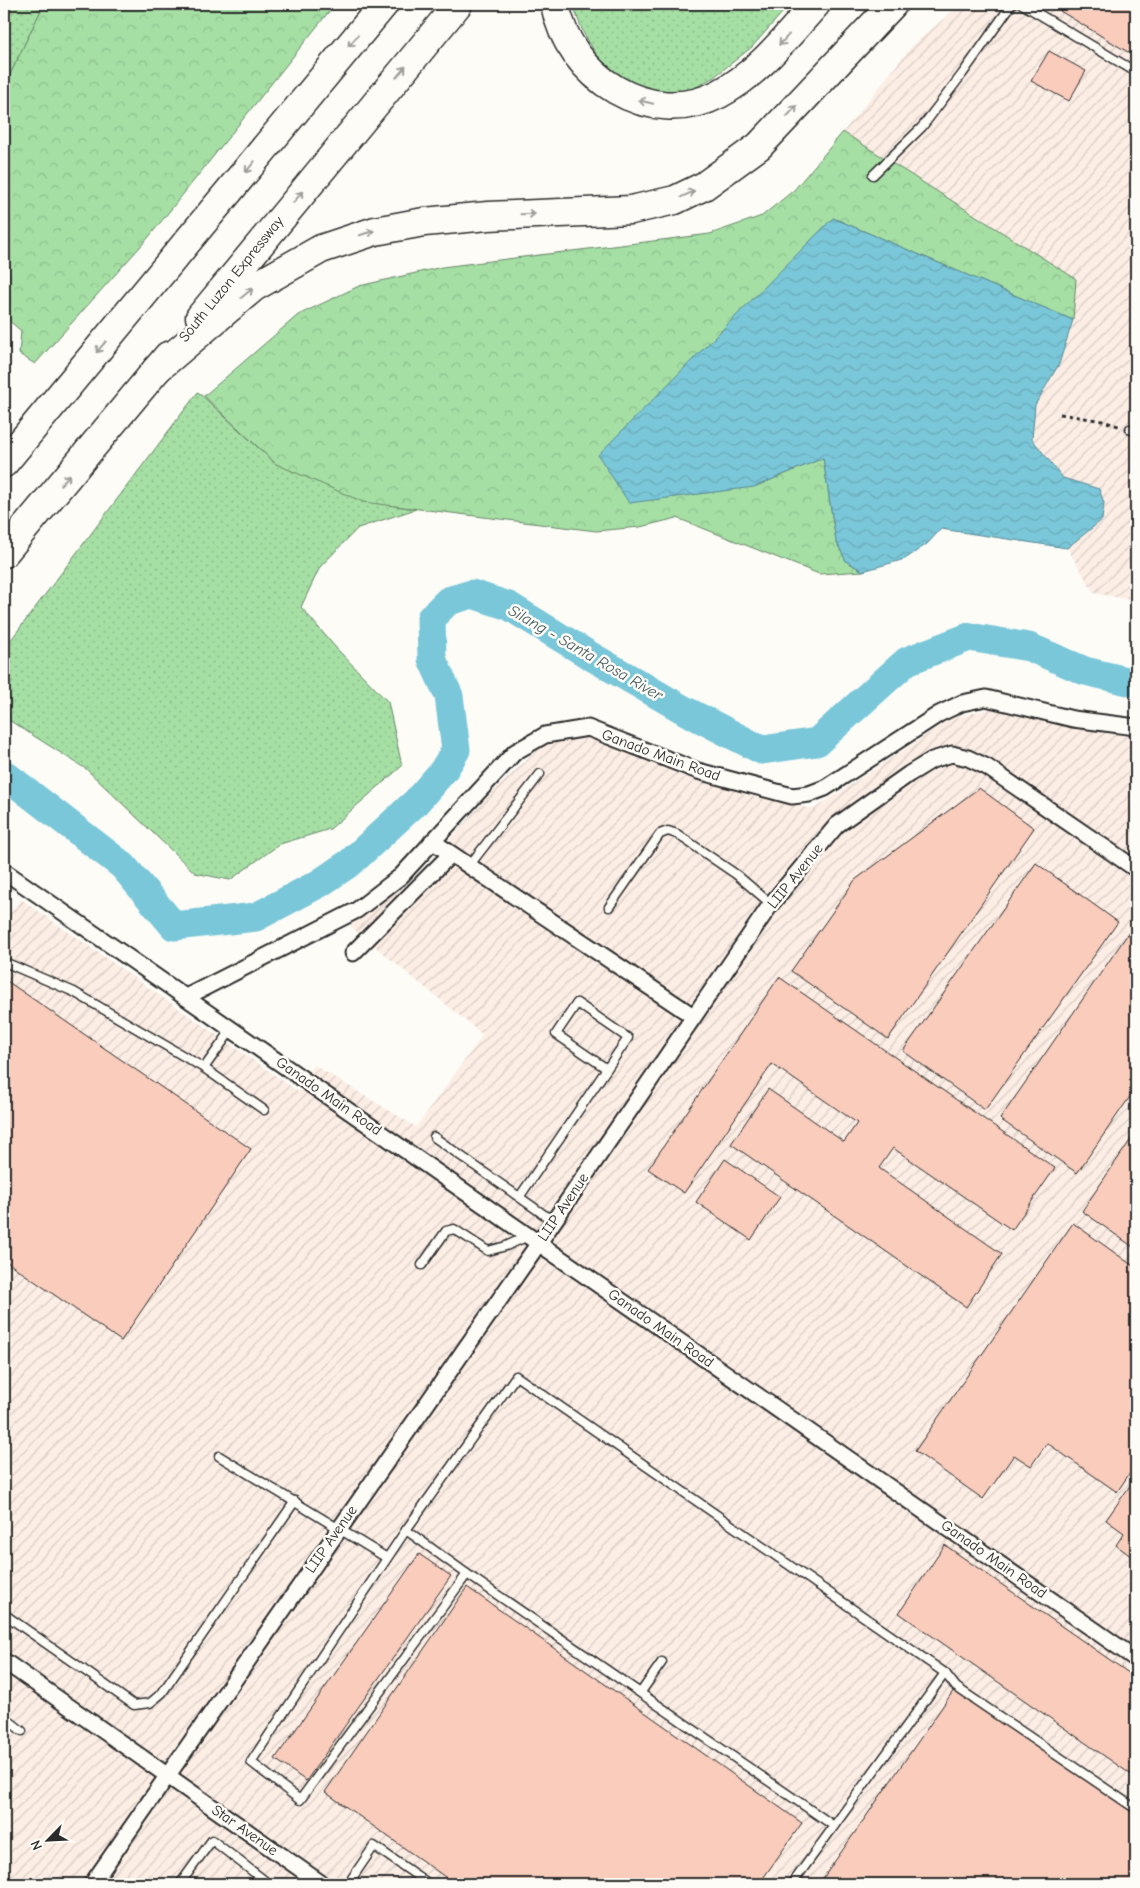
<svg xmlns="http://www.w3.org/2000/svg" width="1140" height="1888" viewBox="0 0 1140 1888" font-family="'Comic Neue',sans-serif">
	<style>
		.industrial { fill: url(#industrial-furrows) }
		.grass { fill: url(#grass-dots); stroke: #688568 }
		.forest { fill: url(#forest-crowns); stroke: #688568 }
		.water { fill: url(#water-waves); stroke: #5a8993 }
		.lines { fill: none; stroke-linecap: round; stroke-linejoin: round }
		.river { stroke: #7ac7d9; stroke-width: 29 }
		.building { fill: #f9ccbc; stroke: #2b2b2b }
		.lane-casing { stroke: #2b2b2b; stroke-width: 11 }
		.street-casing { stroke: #2b2b2b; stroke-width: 19 }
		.highway-casing { stroke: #2b2b2b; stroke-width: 31 }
		.path { stroke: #2b2b2b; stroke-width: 3; stroke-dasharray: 4 4; stroke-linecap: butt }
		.lane { stroke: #fdfcf7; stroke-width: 8 }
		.street { stroke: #fdfcf7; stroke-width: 15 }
		.highway { stroke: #fdfcf7; stroke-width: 28 }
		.oneway { stroke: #9e9e9b }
		.labels { text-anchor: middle; stroke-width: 5; stroke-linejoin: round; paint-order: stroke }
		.street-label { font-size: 15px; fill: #2b2b2b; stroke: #fdfcf7 }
		.water-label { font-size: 16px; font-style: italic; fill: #435a5f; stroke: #fdfcf7 }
	</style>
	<defs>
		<pattern id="industrial-furrows" width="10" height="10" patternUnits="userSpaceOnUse" patternTransform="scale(1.25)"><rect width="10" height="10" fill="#fceee5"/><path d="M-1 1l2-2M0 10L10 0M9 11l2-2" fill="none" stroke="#d8ccc5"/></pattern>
		<pattern id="grass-dots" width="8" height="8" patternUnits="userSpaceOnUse" patternTransform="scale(1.25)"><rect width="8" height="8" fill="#a5dfa4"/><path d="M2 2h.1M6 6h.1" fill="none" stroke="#8ec08d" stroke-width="1.8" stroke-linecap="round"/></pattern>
		<pattern id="forest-crowns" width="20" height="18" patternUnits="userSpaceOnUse" patternTransform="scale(1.25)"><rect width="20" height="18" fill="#a5dfa4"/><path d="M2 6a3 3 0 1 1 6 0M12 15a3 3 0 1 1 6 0" fill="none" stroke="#8ec08d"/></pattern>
		<pattern id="water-waves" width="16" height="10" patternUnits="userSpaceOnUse" patternTransform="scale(1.25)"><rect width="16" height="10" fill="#7ac7d9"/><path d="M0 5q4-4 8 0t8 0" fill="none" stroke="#6aabba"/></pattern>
	</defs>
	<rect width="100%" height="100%" fill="#fdfcf7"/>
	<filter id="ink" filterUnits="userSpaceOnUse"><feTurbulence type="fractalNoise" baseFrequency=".02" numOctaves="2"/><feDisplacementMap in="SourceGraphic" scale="10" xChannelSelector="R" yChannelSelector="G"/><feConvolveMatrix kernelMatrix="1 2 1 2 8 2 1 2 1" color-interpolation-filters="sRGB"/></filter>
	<g filter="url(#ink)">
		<!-- industrial -->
		<g class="industrial">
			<polygon points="961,4 1136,4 1136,601 1094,593 1067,548 941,529 927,544 905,559 863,571 819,574 677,518 640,527 596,531 565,464 843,132 912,46"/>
			<polygon points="1001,706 1057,723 1136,731 1136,1884 4,1884 4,921 21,899 299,1092 314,1065 416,1127 483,1035 350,926 418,876 490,794 545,743 575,737 594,738 748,795 814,809 952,718"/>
		</g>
		<!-- grass -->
		<g class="grass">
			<polygon points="4,4 44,4 4,87"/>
			<polygon points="575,4 790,4 752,47 714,77 686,93 657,95 612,76 596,54 584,34 574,9"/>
			<polygon points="198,392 276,464 395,506 416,509 358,528 320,567 301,607 336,648 388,702 402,766 330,829 280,844 230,880 195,873 86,769 4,717 4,649"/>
		</g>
		<!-- forest -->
		<g class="forest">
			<polygon points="44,4 335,4 148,238 35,364 19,354 21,331 4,316 4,87"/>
			<polygon points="843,132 1076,279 1073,320 833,218 754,487 823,458 836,541 846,561 863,571 819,574 677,518 640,527 596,531 363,502 276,464 204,396 298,315 359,286 442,267 710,234 762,216 794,190"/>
		</g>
		<!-- water -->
		<polygon class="water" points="833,218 1073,320 1059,364 1035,405 1032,439 1063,478 1099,489 1104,503 1102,520 1067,548 941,529 927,544 905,559 863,571 846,561 836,541 823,458 754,487 629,503 598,455"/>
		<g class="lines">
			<!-- river -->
			<polyline class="river" points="4,774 123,866 174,926 256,917 320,883 351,862 416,802 443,771 456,750 449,696 432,659 431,618 448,601 472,594 509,606 589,655 684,710 762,750 817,742 907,661 969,637 1029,647 1085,671 1136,683"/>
		</g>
		<!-- building -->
		<g class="building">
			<polygon points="1065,4 1136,4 1136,57 1060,11"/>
			<polygon points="1049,51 1086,71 1069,101 1031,81"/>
			<polygon points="979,788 1034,828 888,1039 791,971 855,880"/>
			<polygon points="1036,863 1118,922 985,1110 903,1051"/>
			<polygon points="1136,922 1136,1088 1077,1173 1000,1119"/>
			<polygon points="779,977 1055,1168 1012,1230 893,1148 879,1168 1002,1254 966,1307 731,1144 768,1089 844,1142 857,1123 772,1064 684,1193 648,1169"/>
			<polygon points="4,979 251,1149 121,1341 4,1260"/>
			<polygon points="1136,1132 1136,1249 1082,1211"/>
			<polygon points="725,1159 780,1197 751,1240 696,1202"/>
			<polygon points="1073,1223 1136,1268 1136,1464 1117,1492 1047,1443 1031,1466 1014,1455 983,1499 915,1451"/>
			<polygon points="1136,1477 1136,1560 1116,1545 1124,1533 1106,1520"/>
			<polygon points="945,1545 1136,1678 1136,1778 899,1613"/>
			<polygon points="419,1554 451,1576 306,1781 275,1759"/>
			<polygon points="467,1587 802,1823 759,1884 455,1884 325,1792"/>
			<polygon points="956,1687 1136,1814 1136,1884 819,1884"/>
		</g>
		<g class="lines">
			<defs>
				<g id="lane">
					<polyline points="1022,4 1136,72"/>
					<polyline points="873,175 922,127 963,73 1012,4"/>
					<polyline points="1130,429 1136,432"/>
					<polyline points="469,866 540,774"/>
					<polyline points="609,907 660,834 668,831 677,834 737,875 771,904"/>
					<polyline points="9,964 74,992 204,1068 232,1029"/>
					<polyline points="204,1068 264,1110"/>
					<polyline points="434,1137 553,1221"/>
					<polyline points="520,1196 628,1038 577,1003 556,1034 607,1069"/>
					<polyline points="422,1265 446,1231 454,1229 488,1251 506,1246 528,1236"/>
					<polyline points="219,1456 387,1558"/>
					<polyline points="406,1530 251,1762 300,1800 467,1574"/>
					<polyline points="4,1614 134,1705 150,1703 162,1693 295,1501"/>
					<polyline points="641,1692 662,1662"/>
					<polyline points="4,1717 22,1731"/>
					<polyline points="834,1826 467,1574 406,1530 516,1376 945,1673 956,1687 1136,1809"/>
					<polyline points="180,1884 212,1840 269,1884"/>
					<polyline points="348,1884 374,1846 429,1884"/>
					<polyline points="792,1884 945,1673"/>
				</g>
				<g id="street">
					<polyline points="432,841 693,1016"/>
					<polyline points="4,871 1136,1659"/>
					<polyline points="353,953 451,854"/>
					<polyline points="186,997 357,910 401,876 515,752 545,735 588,728 698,771 792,796 809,794 825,788 939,714 962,703 986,698 1073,719 1136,727"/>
					<polyline points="4,1661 322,1884"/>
					<polyline points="92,1884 534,1250 771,904 837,825 909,774 932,760 952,754 968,758 987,767 1136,869"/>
				</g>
				<g id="highway">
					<path d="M555,4C568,77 650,130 719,94C759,73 787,36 816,4"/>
					<polyline points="200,317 458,4"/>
					<polyline points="156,370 254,287 321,249 375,231 424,222 488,216 631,210 675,200 704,186 759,146 893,4"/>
					<polyline points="4,463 384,4"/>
					<polyline points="4,553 168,356"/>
				</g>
			</defs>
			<!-- lane casing -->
			<use href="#lane" class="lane-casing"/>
			<!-- street casing -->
			<use href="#street" class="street-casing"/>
			<!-- highway casing -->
			<use href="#highway" class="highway-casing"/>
			<!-- path -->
			<polyline class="path" points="1060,414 1103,421 1121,427"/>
			<!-- lane -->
			<use href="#lane" class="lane"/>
			<!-- street -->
			<use href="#street" class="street"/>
			<!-- highway -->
			<use href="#highway" class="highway"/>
		</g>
		<!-- one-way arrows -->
		<defs><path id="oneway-shaft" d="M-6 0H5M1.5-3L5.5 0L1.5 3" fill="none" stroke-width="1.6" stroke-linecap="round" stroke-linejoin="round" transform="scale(1.25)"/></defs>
		<g class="oneway">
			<use href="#oneway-shaft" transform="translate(784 40) rotate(132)"/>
			<use href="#oneway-shaft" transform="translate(353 41) rotate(130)"/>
			<use href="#oneway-shaft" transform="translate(401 72) rotate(-50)"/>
			<use href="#oneway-shaft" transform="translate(646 102) rotate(-166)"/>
			<use href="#oneway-shaft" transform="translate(792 111) rotate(-47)"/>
			<use href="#oneway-shaft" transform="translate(250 167) rotate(129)"/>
			<use href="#oneway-shaft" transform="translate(688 194) rotate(-25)"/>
			<use href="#oneway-shaft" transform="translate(298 197) rotate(-51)"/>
			<use href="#oneway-shaft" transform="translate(528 214) rotate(-2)"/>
			<use href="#oneway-shaft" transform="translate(367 233) rotate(-18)"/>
			<use href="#oneway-shaft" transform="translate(247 293) rotate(-40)"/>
			<use href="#oneway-shaft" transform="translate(101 347) rotate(130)"/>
			<use href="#oneway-shaft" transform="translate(65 480) rotate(-50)"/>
		</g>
	</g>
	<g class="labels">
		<!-- street labels -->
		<g class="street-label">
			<text transform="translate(231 279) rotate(-51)" y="5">South Luzon Expressway</text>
			<text transform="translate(661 755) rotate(20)" y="5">Ganado Main Road</text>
			<text transform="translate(795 876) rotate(-51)" y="5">LIIP Avenue</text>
			<text transform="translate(329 1096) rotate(35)" y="5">Ganado Main Road</text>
			<text transform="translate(563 1207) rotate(-56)" y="5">LIIP Avenue</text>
			<text transform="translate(661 1328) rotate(35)" y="5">Ganado Main Road</text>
			<text transform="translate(331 1539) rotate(-55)" y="5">LIIP Avenue</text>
			<text transform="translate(994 1559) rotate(35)" y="5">Ganado Main Road</text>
			<text transform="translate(245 1830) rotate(35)" y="5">Star Avenue</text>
		</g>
		<!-- water labels -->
		<g class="water-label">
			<text transform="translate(586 652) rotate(30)" y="6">Silang - Santa Rosa River</text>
		</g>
	</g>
	<!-- margin -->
	<rect width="1140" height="1888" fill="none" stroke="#fdfcf7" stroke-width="20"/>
	<rect x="10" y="10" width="1120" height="1868" fill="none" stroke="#2b2b2b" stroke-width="2" filter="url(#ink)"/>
	<!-- north arrow -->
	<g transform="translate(48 1840) rotate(246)" stroke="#fdfcf7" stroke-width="4" paint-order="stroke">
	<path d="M0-4L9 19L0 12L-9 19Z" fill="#2b2b2b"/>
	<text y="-8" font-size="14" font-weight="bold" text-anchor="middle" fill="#2b2b2b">N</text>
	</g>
</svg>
